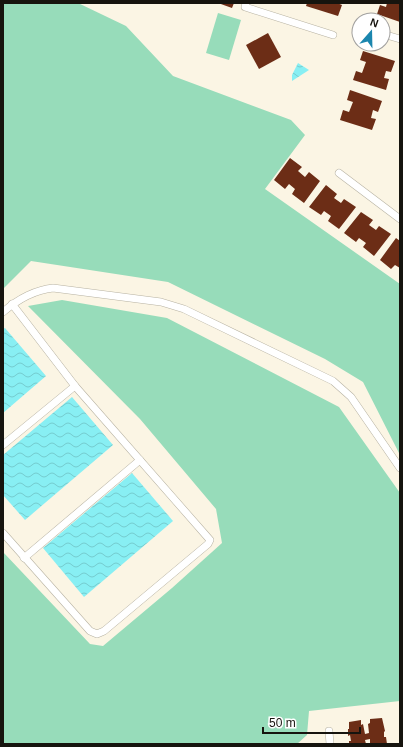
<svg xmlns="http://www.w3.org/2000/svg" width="403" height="747" viewBox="0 0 403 747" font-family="Arial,sans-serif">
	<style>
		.green { fill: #97dcba }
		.water { fill: url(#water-waves) }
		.building { fill: #6c2d16 }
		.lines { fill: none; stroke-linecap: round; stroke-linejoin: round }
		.service-casing { stroke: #b7b2a2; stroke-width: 8 }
		.service { stroke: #fff; stroke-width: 7 }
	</style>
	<defs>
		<pattern id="water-waves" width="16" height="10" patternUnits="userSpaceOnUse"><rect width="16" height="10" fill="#88eff3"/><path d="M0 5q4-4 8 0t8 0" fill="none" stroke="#75cccf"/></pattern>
	</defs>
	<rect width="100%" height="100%" fill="#fbf5e4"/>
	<!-- green -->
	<g class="green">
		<polygon points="3,3 78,3 126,26 173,76 291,120 305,135 265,189 400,284 400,455 363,382 325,359 168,282 31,261 3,289"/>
		<polygon points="218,13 241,20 229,60 206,53"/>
		<polygon points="62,300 167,318 339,407 400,493 400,701 309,711 307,735 297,744 3,744 3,552 90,644 103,646 172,588 222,543 216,509 140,419 28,306"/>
	</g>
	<!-- water -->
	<g class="water">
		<polygon points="298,63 309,70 292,81 292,75"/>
		<polygon points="5,328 46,376 3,413 3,329"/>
		<polygon points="72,397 113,445 25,520 3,495 3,455"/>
		<polygon points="132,473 173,521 84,597 43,548"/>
	</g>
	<!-- building -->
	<g class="building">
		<polygon points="218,3 234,3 232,8"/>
		<polygon points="307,3 337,3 342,5 338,16 306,6"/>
		<polygon points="387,3 400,3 400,22 377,14 380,5 386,7"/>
		<polygon points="268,33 281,57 259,69 246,45"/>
		<polygon points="363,51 395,61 391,72 386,71 384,78 389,79 386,90 353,80 356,71 362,73 366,62 360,60"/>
		<polygon points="350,90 382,101 378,112 373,110 371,118 376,119 372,130 340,120 343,110 349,112 353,102 347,100"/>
		<polygon points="290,158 302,167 298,171 305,177 309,172 320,181 304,203 292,194 295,189 289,184 285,189 274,180"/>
		<polygon points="326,185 337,194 334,198 341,203 344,199 356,207 339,229 328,221 331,216 324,211 321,215 309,207"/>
		<polygon points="361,212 373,220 369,225 376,230 379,226 391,234 374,256 363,247 366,243 359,238 356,242 344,233"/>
		<polygon points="396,238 400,241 400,268 395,265 391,269 380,260"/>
		<polygon points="382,718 385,731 384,732 384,737 386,737 387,744 370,744 370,739 365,740 366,744 349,744 349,741 351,741 350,735 348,736 348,729 349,729 349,722 361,720 361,725 363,724 365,734 369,733 368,724 370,723 370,719"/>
	</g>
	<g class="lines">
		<defs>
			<g id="service">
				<polyline points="246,3 245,7 333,35"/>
				<polyline points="383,34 400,39"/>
				<polyline points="339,173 400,219"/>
				<path d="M3,312C17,300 35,290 53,288L161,302L184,309L333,381L351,397L400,468"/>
				<polyline points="3,445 75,386"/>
				<polyline points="3,533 90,631 97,634 104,631 208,544 210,540 75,386 12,304"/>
				<polyline points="24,558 140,460"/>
				<polyline points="329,731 330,744"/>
			</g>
		</defs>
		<!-- service casing -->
		<use href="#service" class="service-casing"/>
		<!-- service -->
		<use href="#service" class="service"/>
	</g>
	<!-- border -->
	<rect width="403" height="747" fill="none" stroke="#16140e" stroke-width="8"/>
	<!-- north arrow -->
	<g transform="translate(371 32) rotate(20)"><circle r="19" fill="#ffffff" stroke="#a2a19f"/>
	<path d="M0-3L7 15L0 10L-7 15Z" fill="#1b86ae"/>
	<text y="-6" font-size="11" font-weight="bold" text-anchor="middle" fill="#16140e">N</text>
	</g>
	<!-- scale -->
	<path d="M263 727v6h97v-6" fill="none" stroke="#16140e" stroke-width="2"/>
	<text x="269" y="727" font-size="12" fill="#16140e" stroke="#ffffff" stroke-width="3" paint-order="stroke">50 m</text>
</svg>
